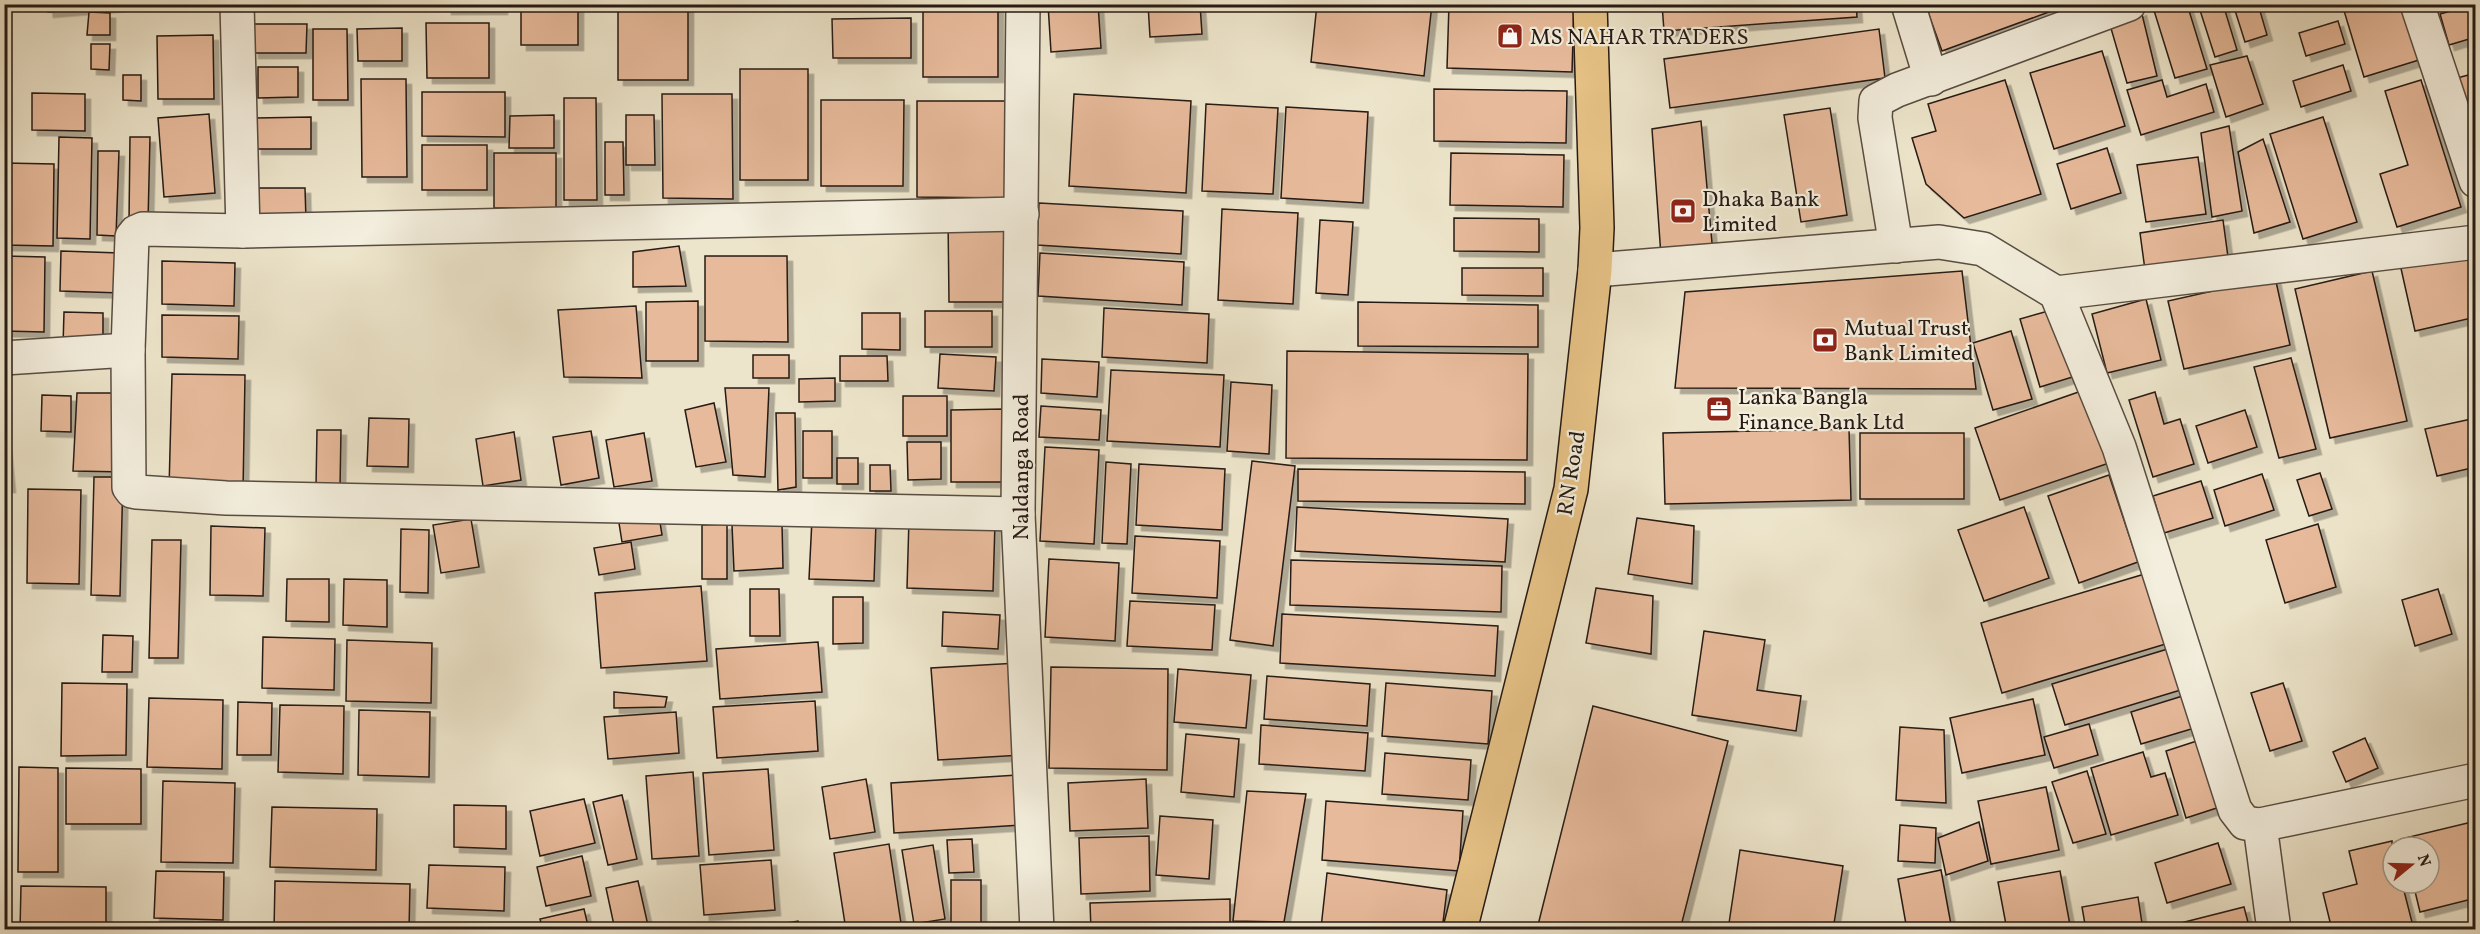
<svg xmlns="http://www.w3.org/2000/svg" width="2480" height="934" viewBox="0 0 2480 934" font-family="Vollkorn,serif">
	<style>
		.building { fill: #e7ba9b; stroke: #261a14; stroke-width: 1.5; filter: url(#shadow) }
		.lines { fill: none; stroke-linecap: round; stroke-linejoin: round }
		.street-casing { stroke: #584d42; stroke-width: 36 }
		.highway-casing { stroke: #261a14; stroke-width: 36 }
		.street { stroke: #f3eedd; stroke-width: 33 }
		.highway { stroke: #e6c286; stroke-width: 33 }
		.labels { text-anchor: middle; stroke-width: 4.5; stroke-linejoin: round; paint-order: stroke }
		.poi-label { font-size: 22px; fill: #261a14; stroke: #f3eedd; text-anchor: start }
		.street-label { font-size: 22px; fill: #261a14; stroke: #f3eedd }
	</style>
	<defs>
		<filter id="shadow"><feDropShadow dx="5.5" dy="5.5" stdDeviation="0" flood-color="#0004"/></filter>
	</defs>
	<rect width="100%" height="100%" fill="#ede5cb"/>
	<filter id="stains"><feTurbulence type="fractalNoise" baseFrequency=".00333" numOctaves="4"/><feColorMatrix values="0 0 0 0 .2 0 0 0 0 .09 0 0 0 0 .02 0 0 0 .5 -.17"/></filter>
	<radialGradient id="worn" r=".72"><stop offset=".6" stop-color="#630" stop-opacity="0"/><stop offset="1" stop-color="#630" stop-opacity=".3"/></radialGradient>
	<!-- building -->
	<g class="building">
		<polygon points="47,4 119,4 119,6 48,12"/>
		<rect x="446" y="4" width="56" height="5"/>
		<rect x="521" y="4" width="57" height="41"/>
		<rect x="618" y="4" width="70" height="76"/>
		<polygon points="998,4 998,77 923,77 923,5"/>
		<polygon points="1048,4 1098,4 1101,48 1051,52"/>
		<polygon points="1148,4 1200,4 1202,34 1150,37"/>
		<polygon points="1317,4 1432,4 1424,76 1311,62"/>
		<polygon points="1449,4 1574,4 1572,72 1447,68"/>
		<polygon points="1662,4 1856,4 1857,17 1664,31"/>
		<polygon points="1925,4 2068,4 2068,5 1942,51"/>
		<polygon points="2152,4 2187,4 2207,69 2175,78"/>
		<polygon points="2198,4 2223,4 2237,50 2215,57"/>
		<polygon points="2233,4 2258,4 2267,35 2245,42"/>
		<polygon points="2342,4 2401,4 2419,60 2364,77"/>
		<polygon points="2476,4 2476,37 2449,45 2440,14"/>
		<polygon points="2141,10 2157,76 2127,83 2110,25"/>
		<polygon points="89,12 110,13 110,35 87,35"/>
		<polygon points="911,18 911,58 833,58 832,19"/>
		<polygon points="2338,21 2345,44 2306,56 2299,33"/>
		<polygon points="426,23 489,23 489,78 427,78"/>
		<polygon points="253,24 307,24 306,53 253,53"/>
		<polygon points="402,28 402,61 358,61 357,29"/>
		<polygon points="313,29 347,29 348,100 313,100"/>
		<polygon points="1879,29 1885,78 1670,108 1664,59"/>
		<polygon points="213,35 214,99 158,99 157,36"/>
		<polygon points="91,44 110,44 109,70 91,69"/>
		<polygon points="2102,51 2125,126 2054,149 2030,73"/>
		<polygon points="2247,56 2263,104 2226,117 2210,65"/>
		<polygon points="2343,65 2351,91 2301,107 2293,81"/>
		<polygon points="258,67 298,67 298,97 258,98"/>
		<rect x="740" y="69" width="68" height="111"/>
		<polygon points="2476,73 2476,128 2457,78"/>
		<polygon points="123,75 141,75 141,101 123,100"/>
		<polygon points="361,79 406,79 407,177 362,177"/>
		<polygon points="2005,80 2041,194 1964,218 1926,184 1912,138 1936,131 1928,104"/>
		<polygon points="2162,80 2167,97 2206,84 2214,112 2141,135 2127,90"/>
		<polygon points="2421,80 2461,207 2397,227 2380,174 2408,165 2385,91"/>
		<polygon points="1434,89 1567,91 1566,143 1434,141"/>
		<polygon points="422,92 505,92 505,137 422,136"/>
		<polygon points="32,93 85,94 85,131 32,130"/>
		<polygon points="662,94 732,94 733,199 663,198"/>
		<polygon points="1074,94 1191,101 1186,193 1069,186"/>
		<polygon points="564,98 596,98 597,200 564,200"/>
		<polygon points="821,100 904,100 903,186 821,186"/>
		<polygon points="917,101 1006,101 1006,198 917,197"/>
		<polygon points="1206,104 1278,108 1273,194 1202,191"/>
		<polygon points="1286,107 1368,112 1363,203 1281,198"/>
		<polygon points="1830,108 1847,215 1801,222 1784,115"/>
		<polygon points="209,114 215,193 164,197 158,118"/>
		<polygon points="554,115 554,148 509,148 510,116"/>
		<polygon points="626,115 654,115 655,165 626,165"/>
		<polygon points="311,117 311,149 256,149 256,118"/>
		<polygon points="2323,117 2357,222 2303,239 2270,134"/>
		<polygon points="1701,121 1713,254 1661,256 1652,129"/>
		<polygon points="2229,126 2242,211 2212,217 2201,133"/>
		<polygon points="59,137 92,138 90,239 57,238"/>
		<polygon points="130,137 150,137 148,222 129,222"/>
		<polygon points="2263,139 2290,222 2254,233 2238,152"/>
		<polygon points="605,142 623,142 624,195 605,195"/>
		<rect x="422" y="145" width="65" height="45"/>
		<polygon points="2107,148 2121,193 2071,209 2057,164"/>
		<polygon points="98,151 119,151 116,236 97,235"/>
		<rect x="494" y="153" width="62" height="55"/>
		<polygon points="1451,153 1564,155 1563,207 1450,205"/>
		<polygon points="2198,157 2206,214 2146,222 2137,165"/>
		<polygon points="4,163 54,164 53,246 4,245"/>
		<polygon points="250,188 305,188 306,220 251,220"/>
		<polygon points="1039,203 1183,211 1181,254 1037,245"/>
		<polygon points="1222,209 1298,213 1293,304 1218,300"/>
		<polygon points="948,217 1004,217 1004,302 949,302"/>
		<polygon points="1454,218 1539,219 1539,252 1454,251"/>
		<polygon points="1320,220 1353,222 1348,295 1316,293"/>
		<polygon points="2223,220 2228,257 2145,270 2140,233"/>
		<polygon points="679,246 686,286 633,287 633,252"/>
		<polygon points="2471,248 2476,267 2476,317 2415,331 2400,264"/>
		<polygon points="61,251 120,253 121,293 60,291"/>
		<polygon points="1040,253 1184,262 1182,305 1038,296"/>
		<polygon points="4,256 45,257 44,332 4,331"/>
		<polygon points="705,256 787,256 788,342 705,341"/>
		<polygon points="162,261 235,263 234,306 162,304"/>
		<polygon points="1462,268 1543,268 1543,296 1462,295"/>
		<polygon points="1962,271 1976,389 1675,388 1685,292"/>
		<polygon points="2372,271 2407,421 2330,438 2295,289"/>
		<polygon points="2275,277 2290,345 2184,369 2168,301"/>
		<polygon points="2146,299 2161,360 2107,373 2092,314"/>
		<polygon points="698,301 698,361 646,361 646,302"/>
		<polygon points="1358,302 1538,305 1538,347 1358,346"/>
		<polygon points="636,306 642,378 564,377 558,310"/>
		<polygon points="1104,308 1209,314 1207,363 1102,357"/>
		<polygon points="2059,308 2079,375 2040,387 2020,319"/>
		<rect x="925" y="311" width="67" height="36"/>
		<polygon points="64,312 103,313 103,347 63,346"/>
		<polygon points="862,313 900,313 900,350 862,349"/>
		<polygon points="162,315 239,316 238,359 162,357"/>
		<polygon points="2011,331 2032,399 1993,410 1973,343"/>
		<polygon points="1287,351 1528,354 1527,460 1286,458"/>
		<polygon points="940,354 996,357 994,391 938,388"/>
		<rect x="753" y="355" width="36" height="23"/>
		<polygon points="840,356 887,356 888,381 840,381"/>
		<polygon points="2291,358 2316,449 2279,458 2254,367"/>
		<polygon points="1042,359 1099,362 1097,397 1041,393"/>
		<polygon points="1111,370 1224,375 1220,447 1107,441"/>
		<polygon points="172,374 245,375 243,491 169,489"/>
		<polygon points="835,378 835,401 799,402 799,379"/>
		<polygon points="1231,382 1272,385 1269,454 1227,451"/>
		<polygon points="725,388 769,388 765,477 733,475"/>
		<polygon points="2090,388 2115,461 2000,500 1975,428"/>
		<polygon points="2155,392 2164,424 2180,419 2194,464 2153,477 2129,400"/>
		<polygon points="77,393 121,393 126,472 73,471"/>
		<polygon points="42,395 71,396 71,432 41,431"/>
		<rect x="903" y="396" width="44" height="40"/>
		<polygon points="714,403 726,462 696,467 685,410"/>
		<polygon points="1041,406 1101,410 1099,440 1039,437"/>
		<polygon points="1004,409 1005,482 951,482 951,410"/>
		<polygon points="2245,410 2257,447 2208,463 2196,426"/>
		<polygon points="776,413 795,413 796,487 778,490"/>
		<polygon points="369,418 409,419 408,467 367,466"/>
		<polygon points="2476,418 2476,467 2437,476 2425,429"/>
		<polygon points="4,422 10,487 4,487"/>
		<polygon points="1849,429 1851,500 1665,504 1663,433"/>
		<polygon points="317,430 341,430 340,487 316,486"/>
		<polygon points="591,431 599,478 561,485 553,437"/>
		<rect x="803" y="431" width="29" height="47"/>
		<polygon points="514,432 521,480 483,486 476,439"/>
		<polygon points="644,433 652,481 614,487 606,440"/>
		<rect x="1860" y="433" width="104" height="66"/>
		<polygon points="907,442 941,442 941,479 908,480"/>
		<polygon points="1045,447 1099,450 1094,544 1040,541"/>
		<rect x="837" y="458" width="21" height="26"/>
		<polygon points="1252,461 1295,466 1273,646 1230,640"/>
		<polygon points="1106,462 1131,464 1127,544 1102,543"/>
		<polygon points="1139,464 1225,469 1222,530 1136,525"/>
		<polygon points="870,465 890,465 891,491 870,491"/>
		<polygon points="1298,469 1525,472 1525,504 1298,501"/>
		<polygon points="2320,473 2332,509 2309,516 2297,480"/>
		<polygon points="2262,474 2274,510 2225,526 2214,490"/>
		<polygon points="2109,475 2138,562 2079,583 2048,496"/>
		<polygon points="94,477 123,477 120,596 91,595"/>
		<polygon points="2201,481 2213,518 2164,533 2153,496"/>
		<polygon points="28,489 81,490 79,584 27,583"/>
		<polygon points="1297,507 1508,519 1505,562 1295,551"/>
		<polygon points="2024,507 2049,578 1984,601 1958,530"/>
		<polygon points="659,516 662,535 622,542 619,523"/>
		<polygon points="1637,518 1694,526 1692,584 1628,574"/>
		<polygon points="471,519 479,567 441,573 433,525"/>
		<polygon points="812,519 876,522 874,581 809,579"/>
		<polygon points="909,519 995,522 993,591 907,588"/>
		<polygon points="727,524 727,579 702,579 702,525"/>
		<polygon points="782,524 783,568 734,571 732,525"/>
		<polygon points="2318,524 2336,587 2285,603 2266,540"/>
		<polygon points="211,526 265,528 263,596 210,595"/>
		<polygon points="401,529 429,530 428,593 400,592"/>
		<polygon points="1135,536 1220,541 1217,598 1132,593"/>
		<polygon points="152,540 181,540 178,658 149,658"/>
		<polygon points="631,542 635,569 599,575 594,548"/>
		<polygon points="1049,559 1119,563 1115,641 1045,637"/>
		<polygon points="1291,560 1502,566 1501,612 1290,605"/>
		<polygon points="2148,573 2169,643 2002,693 1981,623"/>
		<polygon points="287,579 329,579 329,622 286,621"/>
		<polygon points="344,579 387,580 387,627 343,625"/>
		<polygon points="701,586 707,661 601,668 595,593"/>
		<polygon points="1596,588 1653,596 1651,654 1586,643"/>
		<polygon points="750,589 779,589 780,636 750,636"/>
		<polygon points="2438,589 2452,634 2415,646 2402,600"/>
		<polygon points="833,597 863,597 863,643 833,644"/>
		<polygon points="1130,601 1215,605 1212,650 1127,646"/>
		<polygon points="943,612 1000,615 998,649 942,646"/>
		<polygon points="1282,614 1498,626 1495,676 1280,663"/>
		<polygon points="1704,631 1765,640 1757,690 1801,696 1796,731 1692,715"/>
		<polygon points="103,635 133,636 132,672 102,672"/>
		<polygon points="263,637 335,639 334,690 262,688"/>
		<polygon points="347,640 432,643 431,703 346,701"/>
		<polygon points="818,642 822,692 720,699 716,649"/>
		<polygon points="2171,648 2184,689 2065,725 2052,684"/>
		<polygon points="1018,663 1023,755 938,760 931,668"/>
		<polygon points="1051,667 1168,669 1167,770 1049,768"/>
		<polygon points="1178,669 1251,675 1246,728 1174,722"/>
		<polygon points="1267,676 1370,684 1367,726 1264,719"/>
		<polygon points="62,683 127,684 126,755 61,756"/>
		<polygon points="1386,683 1492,691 1488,744 1382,736"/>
		<polygon points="2283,683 2302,741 2270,751 2251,693"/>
		<polygon points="614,692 667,697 665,707 614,708"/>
		<polygon points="2189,694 2198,727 2141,744 2131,712"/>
		<polygon points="149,698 223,700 222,769 147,767"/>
		<polygon points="2033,699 2045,755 1962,773 1950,718"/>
		<polygon points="815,701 818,751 717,758 713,707"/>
		<polygon points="238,702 272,703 271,755 237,755"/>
		<polygon points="280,705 344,706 343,774 278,772"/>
		<polygon points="1593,706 1728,741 1680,930 1537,929"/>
		<polygon points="359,710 430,712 429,777 358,775"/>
		<polygon points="676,712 679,753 608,759 604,717"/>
		<polygon points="2089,724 2098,755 2054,768 2044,737"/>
		<polygon points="1261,725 1368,733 1365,771 1259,764"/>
		<polygon points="1900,727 1944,730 1946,803 1896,800"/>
		<polygon points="1186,734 1239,739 1234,797 1181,792"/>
		<polygon points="2206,738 2226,805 2186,818 2166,751"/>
		<polygon points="2365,738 2378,768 2346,782 2333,752"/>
		<polygon points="2143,752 2151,777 2165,773 2178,815 2111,835 2091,768"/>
		<polygon points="1385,753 1471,760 1468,800 1382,794"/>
		<polygon points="19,767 58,768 58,872 18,872"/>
		<polygon points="66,768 141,769 141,824 66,824"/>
		<polygon points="768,769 774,850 709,855 703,773"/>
		<polygon points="2087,771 2106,834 2073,843 2052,782"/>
		<polygon points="693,772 699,856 652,859 646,776"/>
		<polygon points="1018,775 1021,825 894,833 891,783"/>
		<polygon points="866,779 875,832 830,839 822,787"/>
		<polygon points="1146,779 1148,828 1070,831 1068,783"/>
		<polygon points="163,781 235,783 233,863 161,862"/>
		<polygon points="2046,787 2059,850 1991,864 1978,801"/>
		<polygon points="1247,791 1306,794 1284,922 1233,921"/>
		<polygon points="622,795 637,859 608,865 593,802"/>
		<polygon points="584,799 595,843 540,856 530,811"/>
		<polygon points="1326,801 1463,811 1459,871 1322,860"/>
		<polygon points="454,805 506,806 506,849 454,847"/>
		<polygon points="272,807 377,809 376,870 270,867"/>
		<polygon points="1160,816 1213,820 1209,879 1156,875"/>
		<polygon points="2476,821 2476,898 2420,912 2413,883 2429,883 2429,847 2403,847 2401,839"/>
		<polygon points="1979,822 1988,861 1946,875 1938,838"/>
		<polygon points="1900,825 1936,828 1935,863 1898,861"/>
		<polygon points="1149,836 1150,891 1081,894 1079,838"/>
		<polygon points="972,839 974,872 949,873 947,840"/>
		<polygon points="2392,841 2393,883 2402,883 2414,930 2332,930 2323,893 2357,884 2349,851"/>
		<polygon points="2218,843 2231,884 2167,903 2155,863"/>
		<polygon points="889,844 902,930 846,930 834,853"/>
		<polygon points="933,845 945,919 914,924 902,850"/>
		<polygon points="1740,850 1843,866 1833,930 1728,930"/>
		<polygon points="582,856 591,896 546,906 537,867"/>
		<polygon points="771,860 775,910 704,915 700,865"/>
		<polygon points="429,865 505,867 504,911 427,908"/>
		<polygon points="1941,870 1952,930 1907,930 1898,879"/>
		<polygon points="156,871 224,872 223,920 154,918"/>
		<polygon points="2060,871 2070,925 2047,930 2007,930 1998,882"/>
		<polygon points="1327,873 1447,890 1442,930 1336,930 1321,928"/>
		<rect x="951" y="880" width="30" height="47"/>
		<polygon points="275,881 410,884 409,930 274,930"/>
		<polygon points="638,881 649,930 615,930 606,888"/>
		<polygon points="21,886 106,887 106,930 20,930"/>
		<polygon points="2138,897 2143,930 2086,930 2082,907"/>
		<polygon points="1230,899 1230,930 1091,930 1090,903"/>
		<polygon points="2244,907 2250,930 2153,930"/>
		<polygon points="584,909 589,930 543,930 540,919"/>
		<polygon points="798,921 800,930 758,930 757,928"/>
		<rect x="185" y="927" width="56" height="3"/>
	</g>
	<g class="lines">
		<defs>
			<g id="street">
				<polyline points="237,4 243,231"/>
				<polyline points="1023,4 1018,514 1037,930"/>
				<polyline points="1908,4 1931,79"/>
				<polyline points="2417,4 2476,181"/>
				<polyline points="1896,246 1875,118 1876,101 1897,90 2129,4"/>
				<polyline points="1595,270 1939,242 1983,249 2056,293 2119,447 2235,810 2245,823 2260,825 2476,780"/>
				<polyline points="2056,293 2476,242"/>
				<polyline points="4,358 128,350"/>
				<polyline points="1018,514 226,498 137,492 132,491 129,487 128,350 132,237 136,232 143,229 243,231 1022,214"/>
				<polyline points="2260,825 2274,930"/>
			</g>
			<polyline id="highway" points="1460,930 1571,489 1595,270 1597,228 1590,4"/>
		</defs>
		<!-- street casing -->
		<use href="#street" class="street-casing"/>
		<!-- highway casing -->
		<use href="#highway" class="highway-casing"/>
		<!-- street -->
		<use href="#street" class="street"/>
		<!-- highway -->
		<use href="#highway" class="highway"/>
	</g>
	<!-- icons -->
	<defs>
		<symbol id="shop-square" viewBox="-11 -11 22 22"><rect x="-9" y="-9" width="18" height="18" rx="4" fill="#8f2418" stroke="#f3eedd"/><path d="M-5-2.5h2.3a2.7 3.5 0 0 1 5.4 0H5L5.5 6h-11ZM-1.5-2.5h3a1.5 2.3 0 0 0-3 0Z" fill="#fff"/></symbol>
		<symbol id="bank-square" viewBox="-11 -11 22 22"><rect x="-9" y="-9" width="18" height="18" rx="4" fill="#8f2418" stroke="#f3eedd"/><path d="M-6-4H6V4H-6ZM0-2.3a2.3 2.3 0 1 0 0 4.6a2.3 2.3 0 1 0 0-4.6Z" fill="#fff"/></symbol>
		<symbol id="office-square" viewBox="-11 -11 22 22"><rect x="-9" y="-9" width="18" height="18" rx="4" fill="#8f2418" stroke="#f3eedd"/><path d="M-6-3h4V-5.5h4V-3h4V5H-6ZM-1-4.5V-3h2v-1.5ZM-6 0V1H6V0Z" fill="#fff"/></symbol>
	</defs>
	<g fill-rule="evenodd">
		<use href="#shop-square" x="1495" y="21" width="30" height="30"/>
		<use href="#bank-square" x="1668" y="196" width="30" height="30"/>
		<use href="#bank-square" x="1810" y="325" width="30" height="30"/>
		<use href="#office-square" x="1704" y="394" width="30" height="30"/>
	</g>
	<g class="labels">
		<!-- poi labels -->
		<g class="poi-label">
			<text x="1530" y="44">MS NAHAR TRADERS</text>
			<text x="1702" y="206">Dhaka Bank<tspan x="1702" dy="25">Limited</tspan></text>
			<text x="1844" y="335">Mutual Trust<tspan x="1844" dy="25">Bank Limited</tspan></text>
			<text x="1738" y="404">Lanka Bangla<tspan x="1738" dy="25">Finance Bank Ltd</tspan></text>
		</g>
		<!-- street labels -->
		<g class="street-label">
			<text transform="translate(1020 467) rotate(-90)" y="8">Naldanga Road</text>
			<text transform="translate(1570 473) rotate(-81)" y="8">RN Road</text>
		</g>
	</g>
	<!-- margin -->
	<rect width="2480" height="934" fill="none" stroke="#ede5cb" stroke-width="24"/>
	<rect x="6" y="6" width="2468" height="922" fill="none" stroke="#261a14" stroke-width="3"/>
	<rect x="12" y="12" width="2456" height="910" fill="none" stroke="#261a14" stroke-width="1.5"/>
	<!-- north arrow -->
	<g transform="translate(2411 865) rotate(71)"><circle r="28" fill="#f3eedd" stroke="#a1998d" stroke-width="1.5"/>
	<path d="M0-4.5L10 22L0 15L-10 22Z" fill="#8f2418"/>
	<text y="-9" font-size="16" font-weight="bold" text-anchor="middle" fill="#261a14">N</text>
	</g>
	<rect width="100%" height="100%" filter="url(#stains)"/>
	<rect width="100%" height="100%" fill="url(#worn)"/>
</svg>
